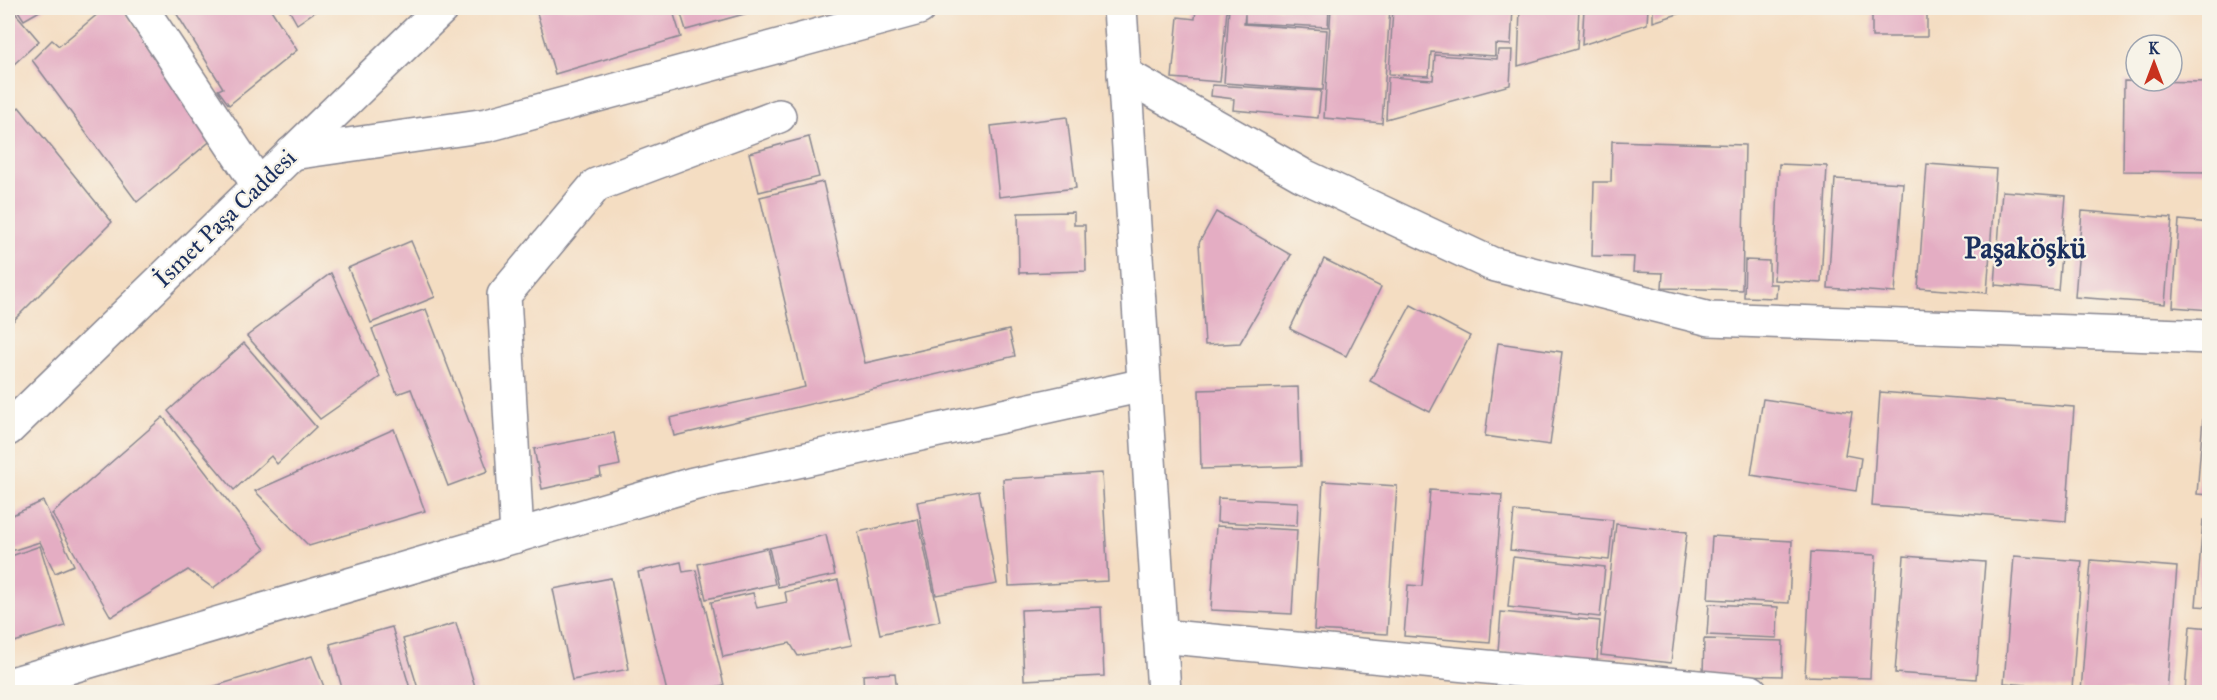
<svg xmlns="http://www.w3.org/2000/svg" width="2217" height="700" viewBox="0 0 2217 700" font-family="'IM FELL Great Primer',serif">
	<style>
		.building { fill: #e4adc3 }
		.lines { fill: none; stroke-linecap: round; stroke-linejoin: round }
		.minor-casing { stroke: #888690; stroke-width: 36 }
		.tertiary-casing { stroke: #888690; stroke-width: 36 }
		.secondary-casing { stroke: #888690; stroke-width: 36 }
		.minor { stroke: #fff; stroke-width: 33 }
		.tertiary { stroke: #fff; stroke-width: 33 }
		.secondary { stroke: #fff; stroke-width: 33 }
		.labels { text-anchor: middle; stroke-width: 4.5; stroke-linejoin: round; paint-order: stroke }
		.street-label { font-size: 24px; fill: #1b2f5e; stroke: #f7f3e8 }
		.district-label { font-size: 30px; font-weight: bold; fill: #1b2f5e; stroke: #f7f3e8 }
	</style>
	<rect width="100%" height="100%" fill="#f7f3e8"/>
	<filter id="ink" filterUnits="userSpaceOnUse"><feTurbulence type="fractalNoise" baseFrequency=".0167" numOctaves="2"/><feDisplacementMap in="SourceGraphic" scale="12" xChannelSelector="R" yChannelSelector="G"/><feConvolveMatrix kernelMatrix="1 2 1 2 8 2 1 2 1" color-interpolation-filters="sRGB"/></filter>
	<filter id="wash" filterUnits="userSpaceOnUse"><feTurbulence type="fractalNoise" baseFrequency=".008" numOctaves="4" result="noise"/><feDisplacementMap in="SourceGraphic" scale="24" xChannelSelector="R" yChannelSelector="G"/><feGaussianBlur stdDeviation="1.35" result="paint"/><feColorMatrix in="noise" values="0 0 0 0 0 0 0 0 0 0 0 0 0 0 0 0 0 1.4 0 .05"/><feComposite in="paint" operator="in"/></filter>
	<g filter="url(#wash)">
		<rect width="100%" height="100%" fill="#f4ddc2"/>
		<g id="blocks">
			<!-- building -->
			<g class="building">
				<polygon points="8,8 11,8 39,41 12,66 8,62"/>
				<polygon points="16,8 45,8 24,20"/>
				<polygon points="105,8 122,8 214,138 137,202 32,60 52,40 59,46"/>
				<polygon points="173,8 270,8 297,50 229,105 218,90 223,88"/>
				<polygon points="288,8 320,8 297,24"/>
				<polygon points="544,8 672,8 681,37 555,74 537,13"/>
				<polygon points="679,8 766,8 686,30"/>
				<polygon points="1196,8 1227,10 1220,82 1172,78 1178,17 1195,19"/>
				<polygon points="1229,8 1329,8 1328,27 1245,23 1245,14 1244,24 1327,30 1323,90 1224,83"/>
				<polygon points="1331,8 1390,8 1382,123 1324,118"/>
				<polygon points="1393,8 1513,8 1511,45 1495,44 1495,56 1431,52 1429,76 1389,74"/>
				<polygon points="1520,8 1579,8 1577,49 1518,66"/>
				<polygon points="1584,8 1648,8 1647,24 1582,45"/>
				<polygon points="1653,8 1697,8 1653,22"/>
				<rect x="1872" y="8" width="55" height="29"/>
				<rect x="1933" y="8" width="52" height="2"/>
				<polygon points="1498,50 1512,50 1510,85 1386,119 1388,77 1433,80 1435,55 1497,59"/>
				<polygon points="2124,81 2210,82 2210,172 2123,171"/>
				<polygon points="1212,85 1321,91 1318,118 1233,110 1234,99 1211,96"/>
				<polygon points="19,107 112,222 8,326 8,118"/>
				<polygon points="1067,117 1076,188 999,197 991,126"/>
				<polygon points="809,137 819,177 759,192 749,153"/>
				<polygon points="1612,141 1745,145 1742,290 1662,288 1663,273 1633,272 1634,257 1592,256 1594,182 1611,182"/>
				<polygon points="1779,164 1827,166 1821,283 1774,280"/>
				<polygon points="1927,164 1996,169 1987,293 1918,288"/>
				<polygon points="1835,179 1903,183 1895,293 1828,288"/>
				<polygon points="823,182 865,363 1009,330 1015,356 674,436 670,418 805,387 760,197"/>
				<polygon points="2002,191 2066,196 2058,290 1995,285"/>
				<polygon points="2082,211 2172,218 2165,304 2075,297"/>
				<polygon points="1074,212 1074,225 1085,225 1086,271 1019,273 1018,213"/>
				<polygon points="1216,212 1291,255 1240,343 1205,345 1199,243"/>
				<polygon points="2179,220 2210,223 2210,310 2173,307"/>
				<polygon points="411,241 435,297 371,323 348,268"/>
				<polygon points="1324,259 1381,287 1346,356 1290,329"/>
				<polygon points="1745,260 1769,261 1769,284 1777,284 1776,298 1744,297"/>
				<polygon points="331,273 380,377 320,419 247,336"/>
				<polygon points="1411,305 1470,336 1430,412 1370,381"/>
				<polygon points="426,309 488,471 448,486 411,389 397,394 372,329"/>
				<polygon points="244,343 316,427 277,464 271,456 234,490 168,411"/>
				<polygon points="1498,343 1562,352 1550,445 1485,436"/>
				<polygon points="1298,387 1301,466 1201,469 1199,390"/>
				<polygon points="1880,392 2074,407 2066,521 1872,506"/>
				<polygon points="1763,399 1852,412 1845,455 1861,458 1856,491 1751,475"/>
				<polygon points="2204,405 2210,406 2210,495 2197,494"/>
				<polygon points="163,417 265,549 213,588 188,570 111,617 52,514"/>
				<polygon points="394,429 425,511 309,546 255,491"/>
				<polygon points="614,433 620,465 600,469 601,476 542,489 534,449"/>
				<polygon points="1102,473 1108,581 1009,586 1003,479"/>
				<polygon points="1323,481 1397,486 1387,634 1314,630"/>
				<polygon points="1430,490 1502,495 1490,643 1404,636 1408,585 1422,586"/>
				<polygon points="979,491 997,584 936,595 917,502"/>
				<polygon points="1218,498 1298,502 1297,526 1217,522"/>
				<polygon points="43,501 74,565 55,573 40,542 8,552 8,517"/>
				<polygon points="1514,511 1613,520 1609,560 1510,550"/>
				<polygon points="918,519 940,621 880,634 858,532"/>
				<polygon points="2203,520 2210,520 2210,607 2196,606"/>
				<polygon points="1616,524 1687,532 1671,663 1601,655"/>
				<polygon points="1216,526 1297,530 1292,614 1211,610"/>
				<polygon points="826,535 835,575 778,587 769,548"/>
				<polygon points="1712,536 1792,541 1789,603 1708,599"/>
				<polygon points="40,546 65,626 8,644 8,557"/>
				<polygon points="767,548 775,584 706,599 698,564"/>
				<polygon points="1811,552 1876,555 1870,678 1805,676"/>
				<polygon points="1904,556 1985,562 1976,679 1895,673"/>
				<polygon points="2014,556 2082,561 2072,689 2004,683"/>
				<polygon points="1513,557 1605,567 1600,617 1508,607"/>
				<polygon points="2091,560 2177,567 2167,692 2081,692"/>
				<polygon points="681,562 683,572 696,570 724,685 690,692 667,692 638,572"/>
				<polygon points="611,578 629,669 572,680 553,589"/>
				<polygon points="838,580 852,645 798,656 790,643 723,657 711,602 753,593 757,608 787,602 785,592"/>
				<polygon points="1709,604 1778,607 1777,638 1707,635"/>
				<polygon points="1101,607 1104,676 1024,680 1021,610"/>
				<polygon points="1501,612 1600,621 1597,661 1498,652"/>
				<polygon points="456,623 476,690 468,692 419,692 403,639"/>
				<polygon points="2190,626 2210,628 2210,692 2185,692"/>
				<polygon points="392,627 411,692 343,692 330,644"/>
				<polygon points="1704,639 1783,641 1782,676 1703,674"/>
				<polygon points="312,656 326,692 196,692"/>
				<polygon points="895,673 897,692 864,692 863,675"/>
			</g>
		</g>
	</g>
	<g filter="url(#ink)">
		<use href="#blocks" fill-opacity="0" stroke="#888690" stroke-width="1.5"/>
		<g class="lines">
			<defs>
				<g id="minor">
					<polyline points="141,8 259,186"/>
					<polyline points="1124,74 1302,175 1492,264 1710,319 2210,337"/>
					<polyline points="517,536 504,295 596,185 779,116"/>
					<polyline points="1160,636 1751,692"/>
					<polyline points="8,685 693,484 1144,385"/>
				</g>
				<g id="tertiary">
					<polyline points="1120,8 1164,692"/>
					<polyline points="292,153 487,125 919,8"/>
				</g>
				<polyline id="secondary" points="8,429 442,8"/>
			</defs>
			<!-- minor casing -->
			<use href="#minor" class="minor-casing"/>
			<!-- tertiary casing -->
			<use href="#tertiary" class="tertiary-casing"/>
			<!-- secondary casing -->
			<use href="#secondary" class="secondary-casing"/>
			<!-- minor -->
			<use href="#minor" class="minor"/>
			<!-- tertiary -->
			<use href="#tertiary" class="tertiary"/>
			<!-- secondary -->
			<use href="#secondary" class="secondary"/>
		</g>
	</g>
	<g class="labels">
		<!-- street labels -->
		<g class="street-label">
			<text transform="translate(225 218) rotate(-44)" y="8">İsmet Paşa Caddesi</text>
		</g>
		<!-- district labels -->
		<g class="district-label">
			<text x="2025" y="258">Paşaköşkü</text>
		</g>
	</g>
	<!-- margin -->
	<rect width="2217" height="700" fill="none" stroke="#f7f3e8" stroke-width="30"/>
	<!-- north arrow -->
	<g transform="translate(2154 63)"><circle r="28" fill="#f7f3e8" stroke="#9fa5b1" stroke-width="1.5"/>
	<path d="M0-4.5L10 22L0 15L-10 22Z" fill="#c8321e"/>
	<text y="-9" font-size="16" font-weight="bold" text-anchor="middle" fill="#1b2f5e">K</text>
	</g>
</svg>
